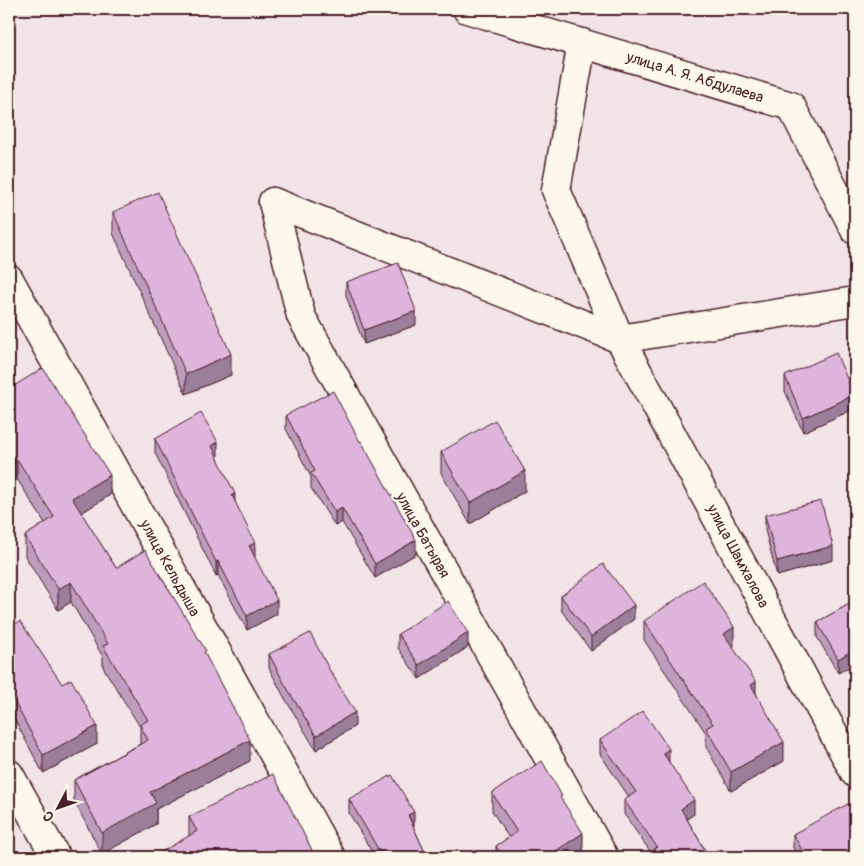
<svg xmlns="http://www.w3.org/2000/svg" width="864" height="866" viewBox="0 0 864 866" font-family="Pangolin,sans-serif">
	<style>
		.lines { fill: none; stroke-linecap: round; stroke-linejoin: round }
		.street-casing { stroke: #4a1f2b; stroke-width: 31 }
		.street { stroke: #fbf7ec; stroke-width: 28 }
		.wall { fill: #be9cbd; stroke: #4a1f2b }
		.shaded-wall { fill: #9b7f9a; stroke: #4a1f2b }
		.building { fill: #ddb5dc; stroke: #4a1f2b }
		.labels { text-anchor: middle; stroke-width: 4.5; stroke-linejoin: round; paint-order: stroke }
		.street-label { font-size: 15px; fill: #4a1f2b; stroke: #fbf7ec }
	</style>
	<rect width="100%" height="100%" fill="#f2e3e7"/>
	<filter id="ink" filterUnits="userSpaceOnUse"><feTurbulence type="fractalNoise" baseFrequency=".02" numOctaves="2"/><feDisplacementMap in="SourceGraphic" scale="10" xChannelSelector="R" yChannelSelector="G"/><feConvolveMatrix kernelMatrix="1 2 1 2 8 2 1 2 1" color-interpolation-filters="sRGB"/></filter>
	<g filter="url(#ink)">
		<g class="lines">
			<defs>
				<g id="street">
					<polyline points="467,9 791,106 855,230"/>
					<polyline points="582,43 556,190 620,339 855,773"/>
					<polyline points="273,202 301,316 604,857"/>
					<polyline points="273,202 620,339 855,301"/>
					<polyline points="9,279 331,857"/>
					<polyline points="9,774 56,857"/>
				</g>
			</defs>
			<!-- street casing -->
			<use href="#street" class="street-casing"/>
			<!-- street -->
			<use href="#street" class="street"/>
		</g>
		<!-- wall -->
		<g class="wall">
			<polygon points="113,212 231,375 186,394 113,233"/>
			<polygon points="346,282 416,325 364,344 346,296"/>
			<polygon points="785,376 854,409 803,432 785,391"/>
			<polygon points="9,389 110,495 81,513 116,568 206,656 250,761 156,809 156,824 102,854 74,801 74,780 140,744 140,727 103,667 103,657 71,602 58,610 25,556 25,536 45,523 17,479"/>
			<polygon points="286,415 416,554 375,578 342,522 335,526 311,488 311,477 286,429"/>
			<polygon points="155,439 218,456 217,457 235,502 254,557 277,614 247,630 218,575 216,576 155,453"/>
			<polygon points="441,452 525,491 470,524 441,473"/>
			<polygon points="765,515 833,560 777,576 765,530"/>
			<polygon points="561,596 634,619 591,651 561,610"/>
			<polygon points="855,601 855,664 838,673 817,637 817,622"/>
			<polygon points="644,621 734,646 732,647 756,693 784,761 731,791 706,747 706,733 644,640"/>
			<polygon points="9,628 97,744 43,773 9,709"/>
			<polygon points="398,634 468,647 419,679 398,648"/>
			<polygon points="269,654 355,726 316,750 284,697 269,668"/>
			<polygon points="600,740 669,762 694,814 687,819 709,857 654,857 624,814 624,800 629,797 600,754"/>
			<polygon points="492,793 562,800 583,851 573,857 496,857 496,846 509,838 492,811"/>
			<polygon points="349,799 413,826 427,857 375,857 349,813"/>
			<polygon points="189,817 315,856 189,836"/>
			<polygon points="793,834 855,857 798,857 793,848"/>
		</g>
		<!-- shaded-wall -->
		<g class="shaded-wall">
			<polygon points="416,311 416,325 364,344 364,330"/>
			<polygon points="231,354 231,375 186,394 186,374"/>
			<polygon points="854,395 854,409 803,432 803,418"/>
			<polygon points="218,442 218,456 212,460 212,446"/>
			<polygon points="17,459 17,479 9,484 9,464"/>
			<polygon points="525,471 525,491 470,524 470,503"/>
			<polygon points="110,475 110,495 72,519 72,498"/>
			<polygon points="235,494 235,508 232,495"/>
			<polygon points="342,508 342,522 335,526 335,512"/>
			<polygon points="416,540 416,554 375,578 375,564"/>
			<polygon points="255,543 255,557 249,560 249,546"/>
			<polygon points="833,546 833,560 777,576 777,561"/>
			<polygon points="218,561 218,575 216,576 216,562"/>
			<polygon points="71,582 71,602 58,610 58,589"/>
			<polygon points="277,600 277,614 247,630 247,616"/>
			<polygon points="634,605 634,619 591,651 591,637"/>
			<polygon points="734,627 734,646 724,653 724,634"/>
			<polygon points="468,633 468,647 419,679 419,665"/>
			<polygon points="855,649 855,664 838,673 838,659"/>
			<polygon points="756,682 756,701 751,685"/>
			<polygon points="355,712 355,726 316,750 316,736"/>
			<polygon points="97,726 97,744 43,773 43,755"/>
			<polygon points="250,740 250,761 156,809 156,824 102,854 102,833 150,792"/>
			<polygon points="784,742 784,761 731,791 731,772"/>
			<polygon points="669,749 669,764 663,753"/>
			<polygon points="694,800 694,814 681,823 681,809"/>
			<polygon points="414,812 414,826 408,815"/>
			<polygon points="583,833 583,851 573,857 547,857"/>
			<polygon points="855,850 855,857 847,857 847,855"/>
		</g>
		<!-- building -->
		<g class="building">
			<polygon points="158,192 231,354 186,374 113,212"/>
			<polygon points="398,263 416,311 364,330 346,282"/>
			<polygon points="836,353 854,395 803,418 785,376"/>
			<polygon points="43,368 110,475 72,498 116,568 145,550 206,651 204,652 250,740 150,792 156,803 102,833 74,780 148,740 140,725 148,720 103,646 108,644 71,582 58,589 25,536 54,517 17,459 9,464 9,389"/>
			<polygon points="333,391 360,442 361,441 416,540 375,564 342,508 335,512 311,473 315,471 286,415"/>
			<polygon points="201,413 218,442 212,446 235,494 232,495 255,543 249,546 277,600 247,616 218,561 216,562 155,439"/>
			<polygon points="495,420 525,471 470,503 441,452"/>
			<polygon points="821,501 833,546 777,561 765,515"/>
			<polygon points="603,564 634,605 591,637 561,596"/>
			<polygon points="703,581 734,627 724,634 756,682 751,685 784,742 731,772 706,728 713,724 644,621"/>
			<polygon points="448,601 468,633 419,665 398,634"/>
			<polygon points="855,601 855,649 838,659 817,622"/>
			<polygon points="20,621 62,684 71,679 97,726 43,755 9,692 9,628"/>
			<polygon points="310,633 329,669 355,712 316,736 284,683 269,654"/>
			<polygon points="643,711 669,749 663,753 694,800 681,809 709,857 660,857 654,849 657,847 624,800 636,792 600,740"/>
			<polygon points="542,761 562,796 560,797 583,833 547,857 503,857 496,846 517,832 492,793"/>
			<polygon points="273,774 315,856 318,854 320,857 153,857 197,831 189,817"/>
			<polygon points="392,775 414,812 408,815 427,857 375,857 381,854 349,799"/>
			<polygon points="848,804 855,818 855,850 847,855 848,857 806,857 793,834"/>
			<polygon points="9,842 17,857 9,857"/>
		</g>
	</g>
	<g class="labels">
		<!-- street labels -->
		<g class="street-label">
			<text transform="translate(695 77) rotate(17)" y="5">улица А. Я. Абдулаева</text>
			<text transform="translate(423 535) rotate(61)" y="5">улица Батырая</text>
			<text transform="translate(738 556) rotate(62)" y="5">улица Шамхалова</text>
			<text transform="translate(170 568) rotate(61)" y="5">улица Кельдыша</text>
		</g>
	</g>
	<!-- margin -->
	<rect width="864" height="866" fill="none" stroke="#fbf7ec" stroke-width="30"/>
	<rect x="15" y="15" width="834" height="836" fill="none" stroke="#4a1f2b" stroke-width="2" filter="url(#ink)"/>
	<!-- north arrow -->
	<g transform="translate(58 808) rotate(229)" stroke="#fbf7ec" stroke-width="4" paint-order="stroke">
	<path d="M0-4L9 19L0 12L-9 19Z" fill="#4a1f2b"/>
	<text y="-8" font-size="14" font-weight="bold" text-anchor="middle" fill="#4a1f2b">С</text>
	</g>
</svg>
